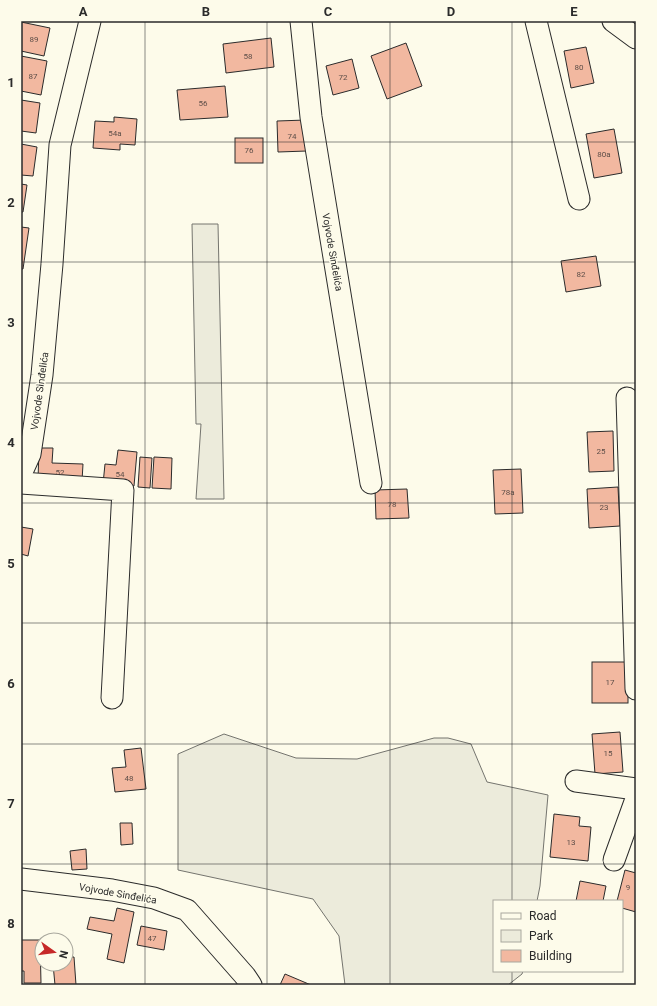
<svg xmlns="http://www.w3.org/2000/svg" width="657" height="1006" viewBox="0 0 657 1006" font-family="Roboto,sans-serif">
	<style>
		.green { fill: #ecebdb; stroke: #74746e }
		.building { fill: #f2b8a0; stroke: #2b2b2b }
		.lines { fill: none; stroke-linecap: round; stroke-linejoin: round }
		.minor-casing { stroke: #2b2b2b; stroke-width: 23 }
		.minor { stroke: #fdfbea; stroke-width: 21 }
		.grid { fill: none; stroke: #2b2b2b; stroke-width: 1; stroke-opacity: 0.55 }
		.labels { text-anchor: middle; stroke-width: 3; stroke-linejoin: round; paint-order: stroke }
		.number-label { font-size: 8px; fill: #5d4e48 }
		.street-label { font-size: 10px; fill: #2b2b2b; stroke: #fdfbea }
		.neatline { fill: none; stroke: #2b2b2b; stroke-width: 1.5 }
		.grid-label { font-size: 13px; text-anchor: middle; font-weight: bold; fill: #2b2b2b }
	</style>
	<rect width="100%" height="100%" fill="#fdfbea"/>
	<!-- green -->
	<g class="green">
		<polygon points="192,224 218,224 224,499 196,499 201,424 196,424"/>
		<polygon points="224,734 296,758 357,759 434,738 448,738 471,744 487,782 548,795 540,886 537,901 494,901 494,971 523,971 522,974 508,985 345,985 339,936 313,899 178,870 178,754"/>
	</g>
	<!-- building -->
	<g class="building">
		<polygon points="21,22 50,28 44,56 21,51"/>
		<polygon points="271,38 274,67 226,73 223,44"/>
		<polygon points="406,43 422,86 387,99 371,56"/>
		<polygon points="586,47 594,83 571,88 564,51"/>
		<polygon points="21,56 47,61 41,95 21,91"/>
		<polygon points="352,59 359,88 333,95 326,66"/>
		<polygon points="225,86 228,117 180,120 177,90"/>
		<polygon points="21,100 40,103 36,133 21,131"/>
		<polygon points="114,117 137,119 135,145 120,144 120,150 93,148 95,121 114,122"/>
		<polygon points="306,120 307,151 278,152 277,121"/>
		<polygon points="614,129 622,173 594,178 586,134"/>
		<rect x="235" y="138" width="28" height="25"/>
		<polygon points="21,144 37,147 33,176 21,175"/>
		<polygon points="21,184 27,185 23,212 21,212"/>
		<polygon points="21,227 29,228 23,269 21,269"/>
		<polygon points="596,256 601,286 566,292 561,261"/>
		<polygon points="613,431 614,471 589,472 587,432"/>
		<polygon points="39,448 53,448 52,463 83,464 82,481 38,480"/>
		<polygon points="118,450 137,452 134,486 103,484 105,464 116,465"/>
		<polygon points="140,457 152,458 150,488 138,487"/>
		<polygon points="154,457 172,458 171,489 152,488"/>
		<polygon points="521,469 523,513 495,514 493,470"/>
		<polygon points="618,487 620,526 589,528 587,489"/>
		<polygon points="407,489 409,518 376,519 375,490"/>
		<polygon points="21,527 33,529 28,556 21,554"/>
		<rect x="592" y="662" width="36" height="41"/>
		<polygon points="620,732 623,772 595,774 592,734"/>
		<polygon points="141,748 146,789 115,792 112,768 126,767 124,750"/>
		<polygon points="554,814 580,817 579,826 591,827 588,861 550,857"/>
		<polygon points="120,823 132,823 133,844 121,845"/>
		<polygon points="86,849 87,869 72,870 70,851"/>
		<polygon points="625,870 636,873 636,912 622,908 622,901 617,901"/>
		<polygon points="580,881 606,886 603,901 576,901"/>
		<polygon points="117,908 134,912 124,963 107,959 112,934 87,929 90,917 114,921"/>
		<polygon points="141,926 167,931 164,950 137,945"/>
		<polygon points="21,940 40,940 41,983 24,983 24,971 21,971"/>
		<polygon points="66,957 74,957 76,985 55,985 53,964 66,964"/>
		<polygon points="285,974 311,985 280,985"/>
	</g>
	<g class="lines">
		<defs>
			<g id="minor">
				<polyline points="301,21 311,117 371,483"/>
				<polyline points="536,21 579,199"/>
				<polyline points="613,21 636,38"/>
				<polyline points="627,398 636,689"/>
				<polyline points="21,474 30,454 42,375 52,264 60,145 90,21"/>
				<polyline points="21,483 123,490 112,698"/>
				<polyline points="576,781 636,789"/>
				<polyline points="614,860 636,799"/>
				<polyline points="21,879 112,890 154,898 187,910 245,976 251,985"/>
			</g>
		</defs>
		<!-- minor casing -->
		<use href="#minor" class="minor-casing"/>
		<!-- minor -->
		<use href="#minor" class="minor"/>
	</g>
	<!-- grid -->
	<path class="grid" d="M145,21V985M267,21V985M390,21V985M512,21V901M21,142H636M21,262H636M21,383H636M21,503H636M21,623H636M21,744H636M21,864H636M512,971V985"/>
	<g class="labels">
		<!-- number labels -->
		<g class="number-label">
			<text x="34" y="42">89</text>
			<text x="248" y="59">58</text>
			<text x="579" y="70">80</text>
			<text x="33" y="79">87</text>
			<text x="343" y="80">72</text>
			<text x="203" y="106">56</text>
			<text x="115" y="136">54a</text>
			<text x="292" y="139">74</text>
			<text x="249" y="153">76</text>
			<text x="604" y="157">80a</text>
			<text x="581" y="277">82</text>
			<text x="601" y="454">25</text>
			<text x="60" y="475">52</text>
			<text x="120" y="477">54</text>
			<text x="508" y="495">78a</text>
			<text x="392" y="507">78</text>
			<text x="604" y="510">23</text>
			<text x="610" y="685">17</text>
			<text x="608" y="756">15</text>
			<text x="129" y="781">48</text>
			<text x="571" y="845">13</text>
			<text x="628" y="890">9</text>
			<text x="152" y="941">47</text>
		</g>
		<!-- street labels -->
		<g class="street-label">
			<text transform="translate(333 252) rotate(80)" y="4">Vojvode Sinđelića</text>
			<text transform="translate(39 391) rotate(-82)" y="4">Vojvode Sinđelića</text>
			<text transform="translate(118 893) rotate(10)" y="4">Vojvode Sinđelića</text>
		</g>
	</g>
	<!-- border -->
	<rect width="657" height="1006" fill="none" stroke="#fdfbea" stroke-width="44"/>
	<!-- legend -->
	<rect x="493" y="900" width="130" height="72" fill="#fdfbea" stroke="#a9a89e"/>
	<rect x="501" y="913" width="20" height="6" fill="#fdfbea" stroke="#a9a89e"/>
	<text x="529" y="920" font-size="12" fill="#2b2b2b">Road</text>
	<rect x="501" y="930" width="20" height="12" fill="#ecebdb" stroke="#a9a89e"/>
	<text x="529" y="940" font-size="12" fill="#2b2b2b">Park</text>
	<rect x="501" y="950" width="20" height="12" fill="#f2b8a0" stroke="#a9a89e"/>
	<text x="529" y="960" font-size="12" fill="#2b2b2b">Building</text>
	<!-- north arrow -->
	<g transform="translate(54 952) rotate(104)"><circle r="19" fill="#fdfbea" stroke="#a9a89e"/>
	<path d="M0-3L7 15L0 10L-7 15Z" fill="#c62828"/>
	<text y="-6" font-size="11" font-weight="bold" text-anchor="middle" fill="#2b2b2b">N</text>
	</g>
	<rect x="22" y="22" width="613" height="962" class="neatline"/>
	<g class="grid-label">
		<text x="83" y="16">A</text>
		<text x="206" y="16">B</text>
		<text x="328" y="16">C</text>
		<text x="451" y="16">D</text>
		<text x="574" y="16">E</text>
		<text x="11" y="87">1</text>
		<text x="11" y="207">2</text>
		<text x="11" y="327">3</text>
		<text x="11" y="447">4</text>
		<text x="11" y="568">5</text>
		<text x="11" y="688">6</text>
		<text x="11" y="808">7</text>
		<text x="11" y="928">8</text>
	</g>
</svg>
